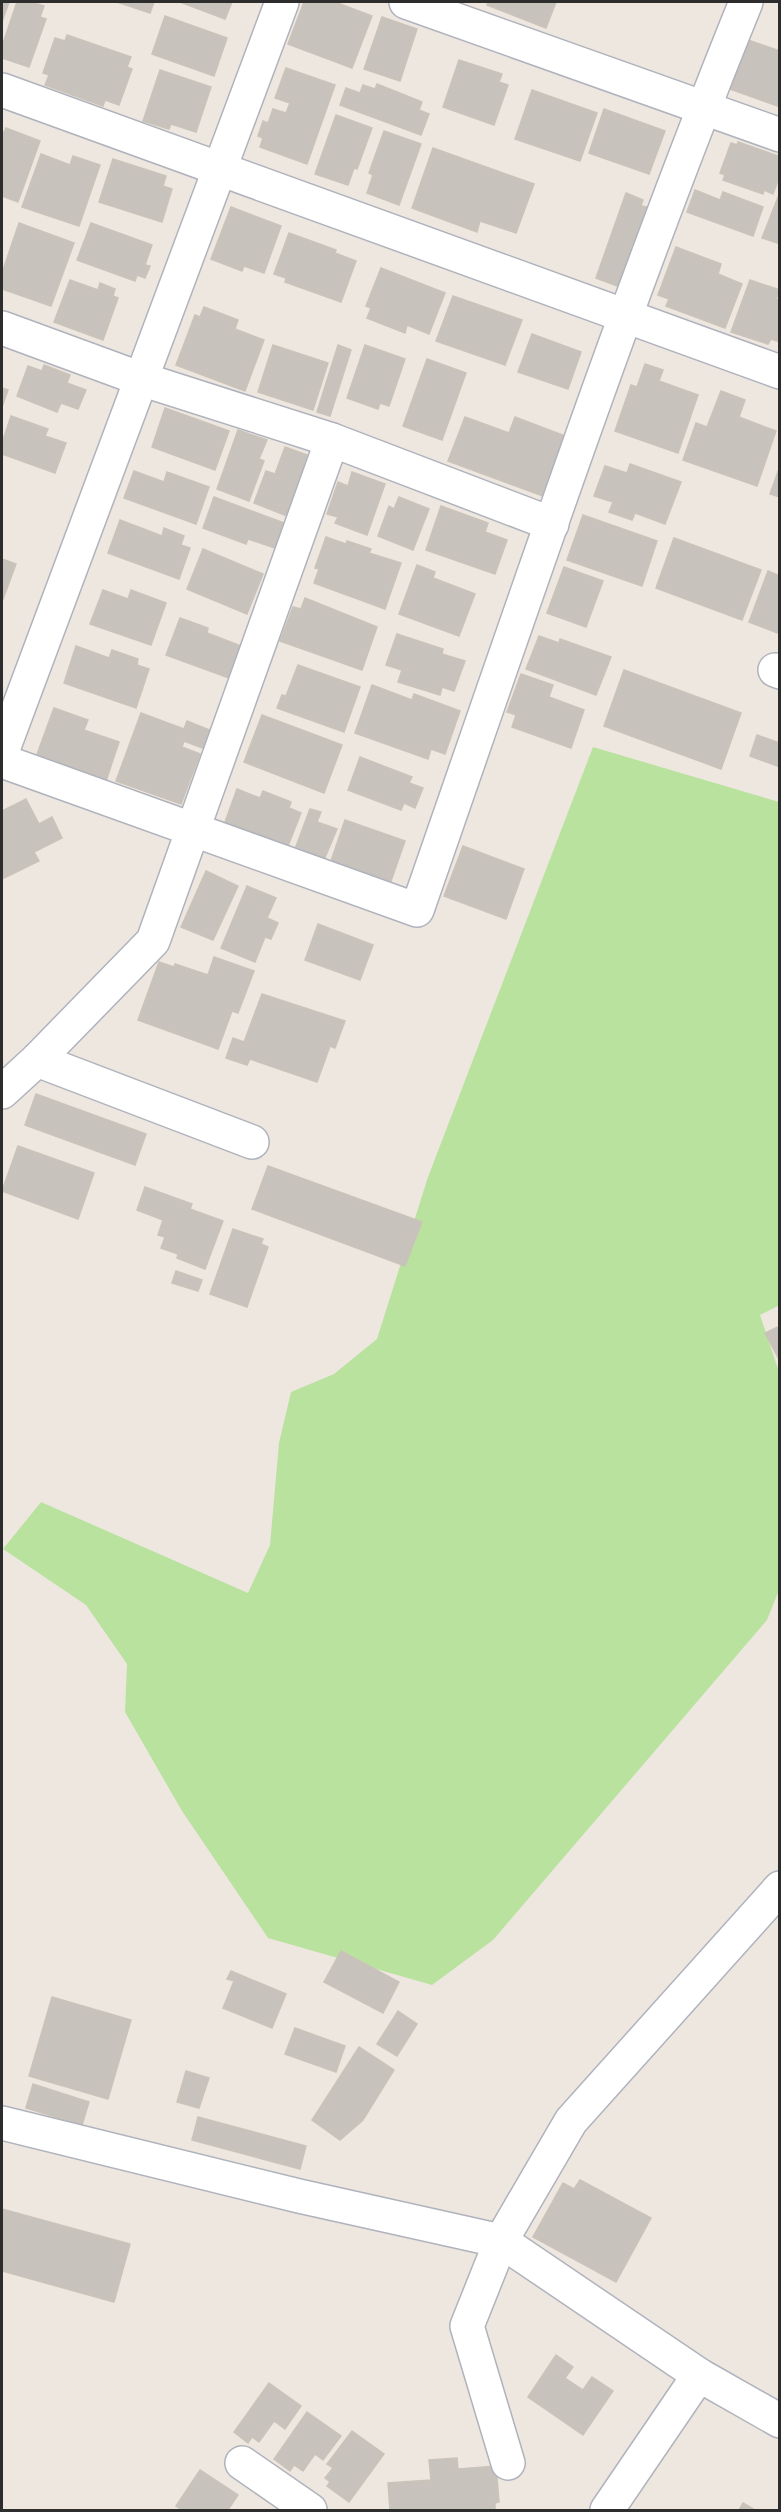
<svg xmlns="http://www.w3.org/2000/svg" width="781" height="2512" viewBox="0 0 781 2512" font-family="Rubik,sans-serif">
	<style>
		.green { fill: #b9e29f }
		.building { fill: #c7c2bb; stroke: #cac3b9; stroke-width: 1.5 }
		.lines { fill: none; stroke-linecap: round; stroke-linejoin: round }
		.minor-casing { stroke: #b0b3bd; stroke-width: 36 }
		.minor { stroke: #fff; stroke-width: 33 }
	</style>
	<rect width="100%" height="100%" fill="#eee7e0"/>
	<!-- green -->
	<polygon class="green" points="593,747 779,802 780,1305 760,1315 779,1372 779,1590 767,1620 493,1940 432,1985 268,1938 182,1811 125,1712 127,1664 86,1605 3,1549 41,1502 248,1593 270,1545 279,1443 291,1392 334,1374 377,1339 428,1177"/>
	<!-- building -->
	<g class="building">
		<polygon points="2,2 9,2 2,22"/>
		<polygon points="17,2 31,2 44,6 40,17 46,19 29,67 2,58 2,46"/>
		<polygon points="117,2 154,2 150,13"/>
		<polygon points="180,2 232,2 225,19"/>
		<polygon points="304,2 335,2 372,16 352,68 288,44"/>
		<polygon points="488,2 556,2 546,28 487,5"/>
		<polygon points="165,16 227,38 214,76 152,54"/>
		<polygon points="382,17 417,29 400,81 364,69"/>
		<polygon points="67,35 131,57 127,67 132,69 119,105 105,100 103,106 45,85 49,75 43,73 55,38 65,41"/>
		<polygon points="748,40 780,51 780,107 730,89"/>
		<polygon points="459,60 502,74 499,82 508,85 494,125 443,107"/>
		<polygon points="286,68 335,85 307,164 260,147 263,138 258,136 263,121 268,123 273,109 286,113 290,103 275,98"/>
		<polygon points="160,70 211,87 196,132 171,124 169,129 143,121"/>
		<polygon points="377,84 422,102 419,110 429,114 421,135 340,105 346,88 360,93 363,85 375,89"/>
		<polygon points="532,90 597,113 580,161 515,139"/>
		<polygon points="604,109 665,131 649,174 589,153"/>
		<polygon points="336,115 372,128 357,169 354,168 348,185 315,174"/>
		<polygon points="6,128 40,141 18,202 2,196 2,136"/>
		<polygon points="384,131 421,144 399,205 367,193 373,175 369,173"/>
		<polygon points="738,142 778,156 777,160 780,161 780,175 773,194 764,190 763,194 723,180 725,175 720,173 731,143 737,145"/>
		<polygon points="433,148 534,184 516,233 480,221 477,232 412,208"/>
		<polygon points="41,154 70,165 73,156 100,165 79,226 22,207"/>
		<polygon points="113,159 166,176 163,186 172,189 162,222 99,202"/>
		<polygon points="695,190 720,200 723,192 763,207 753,236 687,212"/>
		<polygon points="780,192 780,244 762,238"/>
		<polygon points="626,193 643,200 641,206 648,207 620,287 596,278"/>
		<polygon points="231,207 281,226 264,273 244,266 242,271 211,259"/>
		<polygon points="19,223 74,243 51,306 2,289 2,273"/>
		<polygon points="91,223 152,245 145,265 150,266 145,278 137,275 135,281 77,260"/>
		<polygon points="289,233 336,250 335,253 356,261 341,302 285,282 286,278 274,274"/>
		<polygon points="676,247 721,264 718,274 742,284 725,328 666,306 669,299 658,295"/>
		<polygon points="381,268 445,293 429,334 407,325 405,333 367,318 371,308 366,306"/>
		<polygon points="70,280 98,290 100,283 115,289 113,296 118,298 103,340 54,322"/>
		<polygon points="750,280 780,290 776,299 780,300 780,342 771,339 768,344 731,332"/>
		<polygon points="453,296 522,320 505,365 436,341"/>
		<polygon points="204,307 238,320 235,329 264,340 245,391 176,365 195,315 200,317"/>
		<polygon points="532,334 581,352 568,389 518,372"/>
		<polygon points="273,345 328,363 313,410 258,392"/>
		<polygon points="338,345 351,350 330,416 317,412"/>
		<polygon points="365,345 405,359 389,406 380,403 378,409 347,398"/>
		<polygon points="427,359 466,373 442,440 403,426"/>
		<polygon points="645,364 663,370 659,381 698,395 678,453 615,431 631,385 637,387"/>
		<polygon points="44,365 70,375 67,383 86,390 78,409 61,403 57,412 17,396 28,366 42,371"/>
		<polygon points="2,388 8,390 2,407"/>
		<polygon points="721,391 745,400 739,417 776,431 757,486 683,460 696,423 707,427"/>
		<polygon points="165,408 229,431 215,470 152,447"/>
		<polygon points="11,416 48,429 45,436 66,443 55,473 2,454 2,443"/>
		<polygon points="465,417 509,433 515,417 565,436 543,496 448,461"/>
		<polygon points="238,430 267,440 259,459 264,461 249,501 217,489"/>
		<polygon points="285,447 307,455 304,463 306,464 287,516 254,503 266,471 275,474"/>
		<polygon points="630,464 681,482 665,524 635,513 632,520 609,512 613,502 594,496 605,466 627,473"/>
		<polygon points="780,466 780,497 770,494"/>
		<polygon points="134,471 164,482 167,472 209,487 196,524 124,498"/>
		<polygon points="352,472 385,484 367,535 335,523 338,517 327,514 338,482 348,486"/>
		<polygon points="214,497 284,523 275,548 248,539 246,544 203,528"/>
		<polygon points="399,497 429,509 413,550 378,536 389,506 394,509"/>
		<polygon points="441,506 488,523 485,532 507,540 495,574 426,550"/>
		<polygon points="583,515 657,541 642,586 567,560"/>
		<polygon points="120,520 162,536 164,528 184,536 181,545 190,548 179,579 108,553"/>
		<polygon points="326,537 346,544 347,541 371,549 369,553 401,563 385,609 314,583 319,569 315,568"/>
		<polygon points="674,538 761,570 742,620 656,588"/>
		<polygon points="203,549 263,574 247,614 187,589"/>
		<polygon points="2,559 16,564 2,602"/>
		<polygon points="417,565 435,572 433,578 475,594 459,636 399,614"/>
		<polygon points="564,567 603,581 586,627 547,613"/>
		<polygon points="768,571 780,576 780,634 749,622"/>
		<polygon points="103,590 128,599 131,590 166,603 151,645 90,624"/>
		<polygon points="305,598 377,627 362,670 280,641 293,607 301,609"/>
		<polygon points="180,618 208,628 207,633 241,646 229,678 166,655"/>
		<polygon points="397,634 443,649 442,654 465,661 454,691 442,687 440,695 398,682 402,670 386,665"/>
		<polygon points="539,636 559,643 560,639 611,657 596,695 526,669"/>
		<polygon points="76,646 109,658 112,650 138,659 137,665 149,669 136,708 64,683"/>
		<polygon points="298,665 360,687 344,732 277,708 282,695 286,696"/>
		<polygon points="624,670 741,713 721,769 604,726"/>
		<polygon points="521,674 553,685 549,697 584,710 571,748 512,727 516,715 507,712"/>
		<polygon points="372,685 412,700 414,694 460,711 445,754 431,749 428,759 355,733"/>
		<polygon points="54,708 88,720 84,730 119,742 106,781 36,757"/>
		<polygon points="141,713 184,729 187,721 212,731 205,749 184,741 182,747 200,754 181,804 116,781"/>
		<polygon points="262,715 342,745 324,793 244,762"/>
		<polygon points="757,735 780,743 780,767 750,756"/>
		<polygon points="360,757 412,777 409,783 423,788 415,808 404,803 401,810 348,790"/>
		<polygon points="237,789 260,798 263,791 291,802 289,808 301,813 288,846 225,822"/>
		<polygon points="26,799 39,824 52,817 62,838 34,852 39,861 2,879 2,811"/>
		<polygon points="310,809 321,812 317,822 337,829 324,860 295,849"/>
		<polygon points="345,820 405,841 391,881 331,861"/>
		<polygon points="463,846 524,869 506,919 444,896"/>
		<polygon points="206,871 238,886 213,940 181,927"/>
		<polygon points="247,886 276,898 267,918 278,923 271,939 265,937 255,962 221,948"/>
		<polygon points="318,924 373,945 360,980 305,960"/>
		<polygon points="214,957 254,971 238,1013 232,1011 218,1049 138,1020 159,962 174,967 175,964 208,975"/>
		<polygon points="262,994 345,1021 335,1048 330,1046 317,1082 250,1059 247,1065 226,1058 233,1038 244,1042"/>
		<polygon points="36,1094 146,1134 135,1165 25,1125"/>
		<polygon points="18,1146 94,1173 78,1219 2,1191"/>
		<polygon points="268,1166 422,1222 405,1266 252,1209"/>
		<polygon points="145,1187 192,1204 190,1209 223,1221 205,1269 177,1258 178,1254 161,1248 165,1237 158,1235 163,1220 137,1210"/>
		<polygon points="233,1229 263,1239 261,1244 268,1247 247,1307 210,1294"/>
		<polygon points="176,1271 202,1280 198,1291 172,1283"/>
		<polygon points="780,1326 780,1361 765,1333"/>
		<polygon points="341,1951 399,1982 383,2013 324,1982"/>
		<polygon points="231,1971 286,1994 272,2028 223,2008 234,1981 227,1979"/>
		<polygon points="52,1997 131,2020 108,2099 29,2076"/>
		<polygon points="398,2011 417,2024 397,2056 377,2044"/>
		<polygon points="295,2028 345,2046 336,2072 285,2054"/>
		<polygon points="359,2047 394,2070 363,2120 340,2140 312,2120"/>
		<polygon points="186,2071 209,2078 199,2108 177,2102"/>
		<polygon points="33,2084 89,2102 82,2125 26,2108"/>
		<polygon points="198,2117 306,2146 300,2169 192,2140"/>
		<polygon points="580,2180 651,2218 616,2282 533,2237 563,2183 574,2189"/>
		<polygon points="2,2209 130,2244 114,2302 2,2271"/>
		<polygon points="556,2355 573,2367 565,2378 583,2390 592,2377 613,2391 583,2435 528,2397"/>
		<polygon points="269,2383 301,2406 285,2429 274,2421 259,2442 252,2437 248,2443 234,2432"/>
		<polygon points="307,2412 341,2436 323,2460 315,2454 303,2471 294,2465 290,2471 274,2459"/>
		<polygon points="352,2431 384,2454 349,2502 327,2486 330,2482 325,2478 333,2468 327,2464"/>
		<polygon points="457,2458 458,2469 496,2466 499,2502 495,2503 495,2510 390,2510 388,2483 431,2480 429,2460"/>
		<polygon points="200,2470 238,2495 228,2510 182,2510 176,2506"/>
		<polygon points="743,2503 755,2510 739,2510"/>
	</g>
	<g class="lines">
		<defs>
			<g id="minor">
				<polyline points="406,2 780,135"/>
				<polyline points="2,90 780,372"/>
				<polyline points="2,328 141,379 332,440 552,524"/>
				<polyline points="775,670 780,672"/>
				<polyline points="2,752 282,2"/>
				<path d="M2,761L417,910C523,606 625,300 746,2"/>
				<polyline points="37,1060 252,1142"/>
				<polyline points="2,1092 37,1060 153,941 332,440"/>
				<polyline points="2,2123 299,2196 501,2241 699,2375 780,2421"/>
				<polyline points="242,2463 310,2510"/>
				<polyline points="508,2463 467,2326 501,2241 571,2121 780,1888"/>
				<polyline points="607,2510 699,2375"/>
			</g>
		</defs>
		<!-- minor casing -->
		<use href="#minor" class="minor-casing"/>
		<!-- minor -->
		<use href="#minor" class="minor"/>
	</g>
	<!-- border -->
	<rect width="781" height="2512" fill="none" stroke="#2d2d2d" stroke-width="6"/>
</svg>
